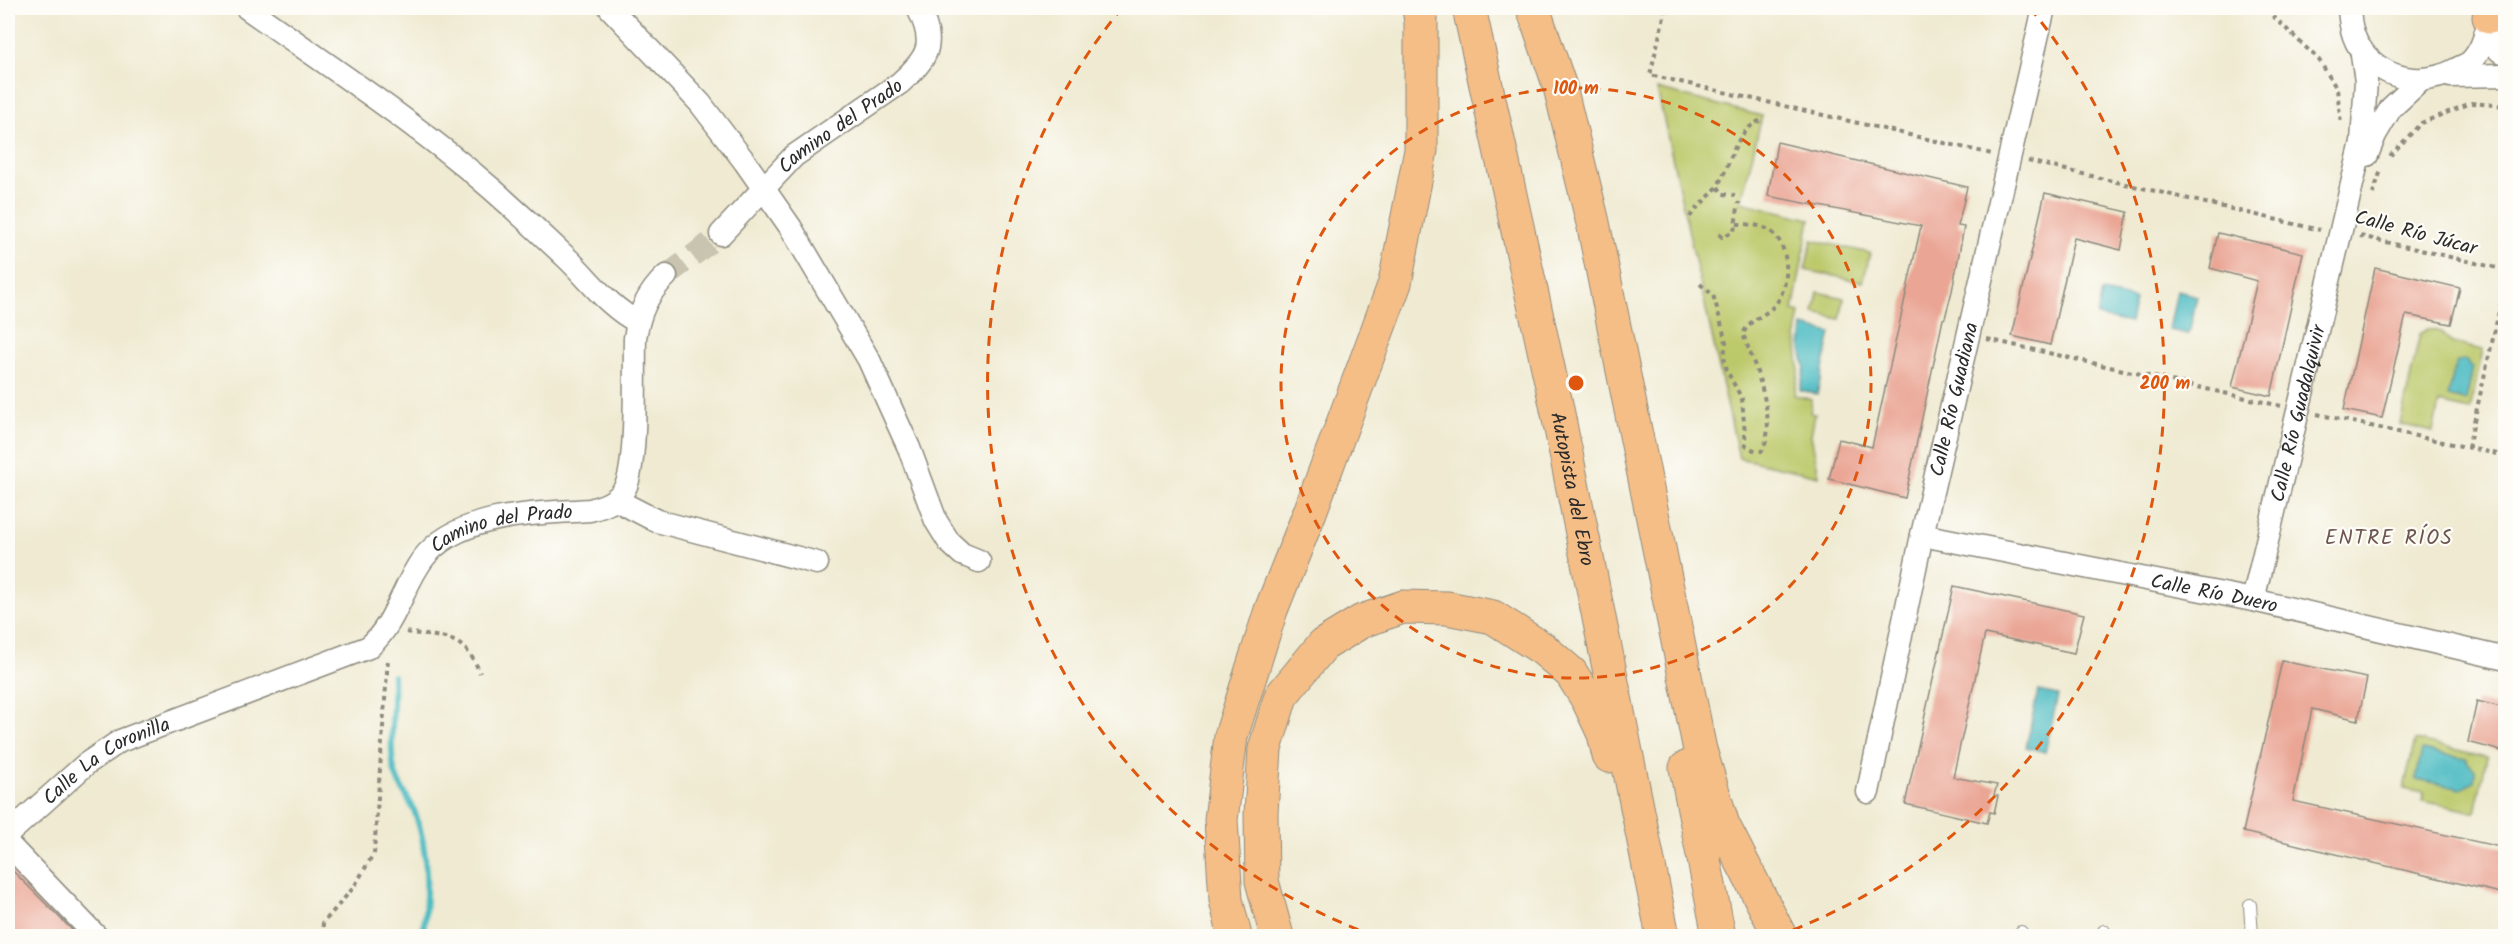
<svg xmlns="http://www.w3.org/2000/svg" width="2513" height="944" viewBox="0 0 2513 944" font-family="Kalam,sans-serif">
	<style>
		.green { fill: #bcc96b; stroke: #747a4b; stroke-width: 1.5 }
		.water { fill: #4dbcc3; stroke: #3c7477; stroke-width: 1.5 }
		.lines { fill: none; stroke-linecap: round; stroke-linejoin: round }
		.stream { stroke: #4dbcc3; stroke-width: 6 }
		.building { fill: #eaa594 }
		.street-tunnel { stroke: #c8c4b0; stroke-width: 22; stroke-dasharray: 22 11; stroke-linecap: butt }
		.lane-casing { stroke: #8d8a7e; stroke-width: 14 }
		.street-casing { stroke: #8d8a7e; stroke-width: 25 }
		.highway-casing { stroke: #8d8a7e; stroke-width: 35 }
		.path { stroke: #8d8a7e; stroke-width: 4; stroke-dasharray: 4.5 4.5; stroke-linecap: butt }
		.lane { stroke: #fff; stroke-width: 12 }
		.street { stroke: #fff; stroke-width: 22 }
		.highway { stroke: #f6be87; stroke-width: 33 }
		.ring { fill: none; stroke: #df570e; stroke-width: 3; stroke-dasharray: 10 8 }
		.labels { text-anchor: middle; stroke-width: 4.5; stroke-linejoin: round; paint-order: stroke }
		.street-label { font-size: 20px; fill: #2b2b2b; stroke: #fdfcf7 }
		.neighbourhood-label { font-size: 21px; letter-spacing: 1.5px; fill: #6e5650; stroke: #fdfcf7 }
		.centre { fill: #df570e; stroke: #fdfcf7; stroke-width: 3 }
		.ring-label { font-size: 18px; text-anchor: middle; font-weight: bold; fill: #df570e; stroke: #fdfcf7; stroke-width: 4.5; stroke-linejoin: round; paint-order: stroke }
	</style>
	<rect width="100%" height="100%" fill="#fdfcf7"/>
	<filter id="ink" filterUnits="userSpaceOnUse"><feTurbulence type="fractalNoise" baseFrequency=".0167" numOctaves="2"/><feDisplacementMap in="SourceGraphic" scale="12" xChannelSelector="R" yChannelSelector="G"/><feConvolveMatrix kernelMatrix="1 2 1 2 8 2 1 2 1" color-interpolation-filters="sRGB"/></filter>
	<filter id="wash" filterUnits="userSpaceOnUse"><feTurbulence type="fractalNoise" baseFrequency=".008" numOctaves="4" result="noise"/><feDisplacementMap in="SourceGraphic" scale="24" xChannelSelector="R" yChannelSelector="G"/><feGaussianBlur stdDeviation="1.35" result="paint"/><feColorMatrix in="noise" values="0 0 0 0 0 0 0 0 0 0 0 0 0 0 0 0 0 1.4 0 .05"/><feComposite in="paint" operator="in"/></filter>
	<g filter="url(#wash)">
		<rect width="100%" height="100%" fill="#efead1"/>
		<!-- green -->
		<g class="green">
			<polygon points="1657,89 1762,116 1741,202 1810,219 1793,311 1800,313 1796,334 1799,370 1794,395 1812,400 1810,413 1815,414 1811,435 1819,476 1739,458"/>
			<polygon points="1812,240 1870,253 1863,282 1805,270"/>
			<polygon points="1818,292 1844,298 1840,319 1814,313"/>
			<polygon points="2428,329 2441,332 2452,343 2483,350 2470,410 2439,403 2433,432 2400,424 2420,334"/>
			<polygon points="2415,740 2487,757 2475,812 2422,801 2424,793 2404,789"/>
		</g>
		<!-- water -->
		<g class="water">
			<polygon points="2177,291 2197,296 2189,334 2169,330"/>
			<polygon points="2102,292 2135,299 2130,323 2097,316"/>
			<polygon points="1803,326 1831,333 1817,394 1800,390 1805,367 1801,349"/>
			<polygon points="2466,359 2469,366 2473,367 2466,401 2448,397 2456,362"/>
			<polygon points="2038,691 2058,695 2045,752 2026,747"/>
			<polygon points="2422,750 2467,759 2467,762 2475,770 2474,782 2461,789 2416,779"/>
		</g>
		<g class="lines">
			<!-- stream -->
			<path class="stream" d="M393,676C395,704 389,738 393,763C395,783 409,796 415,813C430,852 427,896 423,936"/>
		</g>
		<g id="blocks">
			<!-- building -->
			<g class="building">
				<polygon points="1777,142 1967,187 1958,226 1964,227 1952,291 1945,318 1943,319 1905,498 1829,479 1839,439 1872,447 1921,226 1768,196"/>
				<polygon points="2045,193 2128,212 2121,250 2074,238 2050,345 2012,336"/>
				<polygon points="2218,233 2303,253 2271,396 2232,387 2257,281 2210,268"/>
				<polygon points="2375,268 2460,288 2451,324 2406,315 2382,418 2344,410"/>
				<polygon points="1954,586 2084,614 2074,653 1985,634 1953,777 1997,785 1994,795 1998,796 1994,813 1990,812 1987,823 1905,804"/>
				<polygon points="2282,661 2367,678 2358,720 2312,709 2293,801 2505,848 2505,894 2243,832"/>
				<polygon points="2477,701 2505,708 2505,752 2468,742"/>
				<polygon points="8,866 78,936 8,936"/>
			</g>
		</g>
	</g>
	<g filter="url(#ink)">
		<use href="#blocks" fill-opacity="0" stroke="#8d8a7e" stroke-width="1.5"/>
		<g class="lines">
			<!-- street-tunnel -->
			<polyline class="street-tunnel" points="666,276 721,234"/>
			<defs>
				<g id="lane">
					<polyline points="2250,905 2252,936"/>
					<polyline points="2104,931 2105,936"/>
					<polyline points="2021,932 2021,936"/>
				</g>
				<g id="street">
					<path d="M247,8C330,67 416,123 493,190C519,213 545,237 570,261C592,283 610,308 638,322"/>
					<polyline points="610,8 700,103 745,162 791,228 869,360 909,448 936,521 949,542 962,554 979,561"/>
					<path d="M2349,8C2350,23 2352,38 2362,51C2386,81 2424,87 2457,69C2460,67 2466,65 2469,63C2484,50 2488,26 2491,8"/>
					<polyline points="2485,35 2500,51 2506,53"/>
					<polyline points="2450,76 2506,75"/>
					<polyline points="2367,155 2375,135 2391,108 2420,81"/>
					<path id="s1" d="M721,234L794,156L900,83C929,57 936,44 918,8"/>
					<polyline points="616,500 657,521 817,563"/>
					<path id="s2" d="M1922,535L2253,600L2506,659"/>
					<path id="s3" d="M2253,600L2362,142L2366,81L2361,49"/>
					<path id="s4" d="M1868,792L1922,535L2044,8"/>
					<path id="s5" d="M8,834L86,764L120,741L369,647C396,623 402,588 422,560C457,512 537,514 590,510C604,506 617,502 625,488C638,464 634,370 635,338C639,313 647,294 666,276"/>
					<polyline points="8,844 96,936"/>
				</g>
				<g id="highway">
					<path id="s6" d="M1469,8L1556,404L1663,936"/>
					<polyline points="1533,8 1560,87 1593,223 1700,750 1723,825 1780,936"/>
					<polyline points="2489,17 2506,8"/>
					<polyline points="1686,768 1719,936"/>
					<polyline points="1235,936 1226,900 1221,820 1231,736 1271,610 1310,512 1395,283 1421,150 1421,22 1419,8"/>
					<polyline points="1277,936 1262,881 1261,813 1265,749 1281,696 1323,645 1362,621 1403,607 1447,608 1493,617 1543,649 1571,673 1588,700 1604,734 1609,756"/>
				</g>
			</defs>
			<!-- lane casing -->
			<use href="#lane" class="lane-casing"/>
			<!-- street casing -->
			<use href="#street" class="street-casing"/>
			<!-- highway casing -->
			<use href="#highway" class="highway-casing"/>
			<!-- path -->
			<g class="path">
				<polyline points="1666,8 1650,75 1992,154"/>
				<polyline points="2268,8 2273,16 2319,60 2337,89 2341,124"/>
				<polyline points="2390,156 2421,123 2471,103 2506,106"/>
				<polyline points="2028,161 2320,230"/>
				<polyline points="1718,187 1723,194 1735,195"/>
				<polyline points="2373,194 2381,170"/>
				<path d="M1690,217C1697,205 1711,197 1718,185C1733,160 1733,133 1761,120"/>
				<polyline points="1719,234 1722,237 1734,231 1739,202"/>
				<polyline points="2360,236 2506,270"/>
				<path d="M1700,284L1713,295L1717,308L1726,342L1724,357L1727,371L1742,399L1746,446L1756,451H1762C1779,421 1754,364 1743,334C1750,318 1762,318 1773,307C1790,290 1791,251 1774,234C1764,224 1747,224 1735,224"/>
				<polyline points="1987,339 2281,406"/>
				<polyline points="2317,414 2506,456"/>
				<polyline points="2468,448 2506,281"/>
				<path d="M406,632C444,639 463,632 480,673"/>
				<polyline points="322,936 323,923 354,887 374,853 388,658"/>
			</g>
			<!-- lane -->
			<use href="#lane" class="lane"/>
			<!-- street -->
			<use href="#street" class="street"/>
			<!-- highway -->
			<use href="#highway" class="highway"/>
		</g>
	</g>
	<!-- distance rings -->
	<g class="ring">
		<circle cx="1576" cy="383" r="295"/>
		<path d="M1375 936A589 589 0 0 1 1122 8M2030 8A589 589 0 0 1 1777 936"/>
	</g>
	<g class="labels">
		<!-- street labels -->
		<g class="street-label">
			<text dy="7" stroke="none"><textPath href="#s1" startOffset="162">Camino del Prado</textPath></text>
			<text transform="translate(2416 232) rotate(15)" y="7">Calle Río Júcar</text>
			<text dy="7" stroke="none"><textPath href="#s4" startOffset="402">Calle Río Guadiana</textPath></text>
			<text dy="7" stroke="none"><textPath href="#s3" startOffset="192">Calle Río Guadalquivir</textPath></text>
			<text dy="7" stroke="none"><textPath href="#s6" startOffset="492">Autopista del Ebro</textPath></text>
			<text dy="7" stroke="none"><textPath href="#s5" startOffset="604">Camino del Prado</textPath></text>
			<text dy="7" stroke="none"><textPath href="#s2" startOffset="298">Calle Río Duero</textPath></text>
			<text dy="7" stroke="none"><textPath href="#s5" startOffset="124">Calle La Coronilla</textPath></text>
		</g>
		<!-- neighbourhood labels -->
		<g class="neighbourhood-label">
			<text x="2389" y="544">ENTRE RÍOS</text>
		</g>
	</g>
	<circle cx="1576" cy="383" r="9" class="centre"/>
	<g class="ring-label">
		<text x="1576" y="94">100 m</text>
		<text x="2165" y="389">200 m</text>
	</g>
	<!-- margin -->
	<rect width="2513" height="944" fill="none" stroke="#fdfcf7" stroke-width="30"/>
</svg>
